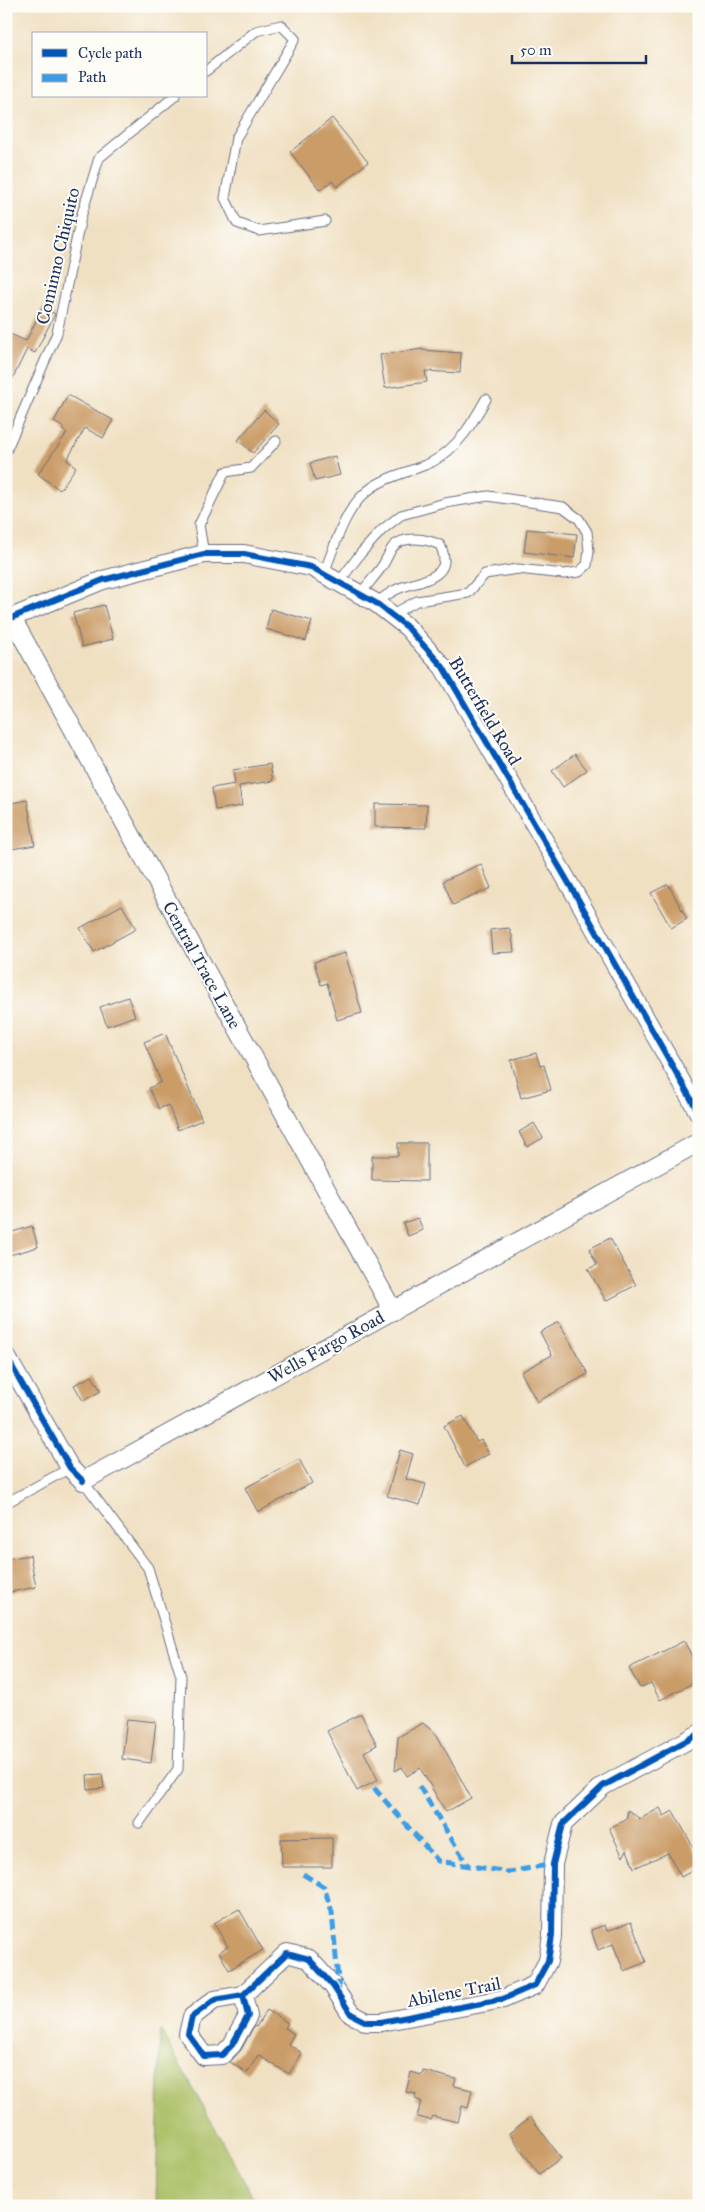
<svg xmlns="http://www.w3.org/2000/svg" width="705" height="2212" viewBox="0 0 705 2212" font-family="'IM FELL Great Primer',serif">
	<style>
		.green { fill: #a9be62; stroke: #627660 }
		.building { fill: #ca9c68 }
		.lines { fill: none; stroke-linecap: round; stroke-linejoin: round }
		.lane-casing { stroke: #666d81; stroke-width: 11 }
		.street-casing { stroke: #666d81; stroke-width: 20 }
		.lane { stroke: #fff; stroke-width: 9 }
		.street { stroke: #fff; stroke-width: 18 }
		.quiet { stroke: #3b9de6; stroke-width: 5; stroke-dasharray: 10 5; stroke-linecap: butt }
		.cycleway-casing { stroke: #fdfcf7; stroke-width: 9 }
		.cycleway { stroke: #0057b8; stroke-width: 6 }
		.labels { text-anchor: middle; stroke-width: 4; stroke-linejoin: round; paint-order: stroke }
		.street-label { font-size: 18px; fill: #1b2f5e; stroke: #fdfcf7 }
	</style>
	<rect width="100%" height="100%" fill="#fdfcf7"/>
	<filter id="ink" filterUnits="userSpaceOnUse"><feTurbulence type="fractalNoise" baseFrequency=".02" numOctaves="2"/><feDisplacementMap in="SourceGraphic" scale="10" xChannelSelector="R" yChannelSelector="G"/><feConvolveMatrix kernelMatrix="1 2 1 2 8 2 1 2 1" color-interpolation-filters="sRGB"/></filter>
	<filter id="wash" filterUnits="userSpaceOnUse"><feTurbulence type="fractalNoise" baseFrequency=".0096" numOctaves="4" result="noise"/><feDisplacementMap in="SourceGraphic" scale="20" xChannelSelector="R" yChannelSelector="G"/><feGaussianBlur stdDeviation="1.12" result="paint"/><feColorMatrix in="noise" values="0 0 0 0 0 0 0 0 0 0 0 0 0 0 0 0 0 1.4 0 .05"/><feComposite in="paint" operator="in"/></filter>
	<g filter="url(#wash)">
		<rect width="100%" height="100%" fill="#f0e0c2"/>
		<!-- green -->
		<polygon class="green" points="160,2029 258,2206 156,2206"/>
		<g id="blocks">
			<!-- building -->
			<g class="building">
				<polygon points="332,118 368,162 337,187 332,181 320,190 290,152"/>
				<polygon points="43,307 55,314 35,353 27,349 6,392 6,332 26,341"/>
				<polygon points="422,349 422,350 461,353 460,373 425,371 427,382 385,388 380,355"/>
				<polygon points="68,395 113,420 103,438 85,428 67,460 76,467 60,490 38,474 67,433 62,430 64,428 54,422"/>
				<polygon points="264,410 279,424 253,453 238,440"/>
				<polygon points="335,456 340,475 315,481 310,463"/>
				<polygon points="527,529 577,534 574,558 524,552"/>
				<polygon points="104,605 113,639 82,647 73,613"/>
				<polygon points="271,609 312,621 306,641 266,629"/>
				<polygon points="575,754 587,770 563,787 552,771"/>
				<polygon points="270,764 273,781 239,786 242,806 215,810 212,788 235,784 233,770"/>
				<polygon points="27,800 35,845 6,850 6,804"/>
				<polygon points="375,804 427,805 426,828 375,827"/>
				<polygon points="481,864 491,888 453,905 443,881"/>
				<polygon points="668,884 687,919 671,928 651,893"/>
				<polygon points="122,905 136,929 94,952 80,928"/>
				<polygon points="509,928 512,936 514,952 492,953 490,930"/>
				<polygon points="345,953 362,1013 337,1020 327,983 321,985 314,962"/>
				<polygon points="128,997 135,1016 107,1026 100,1007"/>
				<polygon points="165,1033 202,1120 178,1130 168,1105 159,1109 149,1088 161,1082 144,1042"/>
				<polygon points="536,1053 540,1066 544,1065 551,1090 521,1098 511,1060"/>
				<polygon points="534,1123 543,1138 527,1147 519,1132"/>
				<polygon points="398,1143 427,1143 427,1181 372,1180 372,1156 398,1156"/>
				<polygon points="418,1218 423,1230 408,1236 403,1223"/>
				<polygon points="32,1226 38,1247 6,1256 6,1234"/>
				<polygon points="610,1238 636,1285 606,1301 588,1269 597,1265 589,1249"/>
				<polygon points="559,1322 588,1374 537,1402 521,1372 552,1355 540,1332"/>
				<polygon points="92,1376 101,1391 83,1401 74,1385"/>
				<polygon points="463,1416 477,1442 481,1440 489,1454 465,1467 444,1426"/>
				<polygon points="400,1450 413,1454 406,1479 426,1484 420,1505 387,1496"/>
				<polygon points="299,1459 312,1483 258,1512 245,1488"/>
				<polygon points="30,1555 36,1587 6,1593 6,1559"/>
				<polygon points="684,1641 699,1670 699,1680 660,1700 651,1683 640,1688 629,1668"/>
				<polygon points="361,1714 377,1745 364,1752 378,1780 357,1791 327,1731"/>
				<polygon points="127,1719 156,1722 151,1763 122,1759"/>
				<polygon points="423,1723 437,1735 471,1798 446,1812 420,1768 407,1776 402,1767 395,1771 398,1737"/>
				<polygon points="102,1774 104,1788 88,1790 87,1775"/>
				<polygon points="660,1808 664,1816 673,1811 699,1857 699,1867 681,1877 668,1853 634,1868 627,1850 623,1857 609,1828 626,1820 628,1810 640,1819"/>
				<polygon points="332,1838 332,1867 282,1867 281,1839"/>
				<polygon points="239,1909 263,1950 229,1970 219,1952 228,1947 214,1923"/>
				<polygon points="631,1922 646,1962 624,1971 613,1944 598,1950 591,1930 605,1925 607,1931"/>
				<polygon points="267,2010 288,2023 285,2028 294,2034 288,2044 302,2053 289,2074 258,2055 247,2073 230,2062 241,2050 254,2026 256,2027"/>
				<polygon points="423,2071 456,2079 454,2086 472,2090 468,2108 462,2106 458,2122 432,2116 431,2120 417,2117 421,2101 415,2099 416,2094 406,2092 411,2072 422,2075"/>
				<polygon points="531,2117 561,2158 539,2174 509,2133"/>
			</g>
		</g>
	</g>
	<g filter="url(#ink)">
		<use href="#blocks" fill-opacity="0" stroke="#666d81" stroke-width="1"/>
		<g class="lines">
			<defs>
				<g id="lane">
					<polyline points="206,71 256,31 281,25 295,39 236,138 225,198 237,223 259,231 325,221"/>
					<polyline points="6,451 57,333 81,217 99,158 175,96"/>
					<polyline points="204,554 199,525 225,472 251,468 276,441"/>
					<path d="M324,573C334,548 343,514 363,495C382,476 409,473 432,462C458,448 472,424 486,399"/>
					<polyline points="339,582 361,553 382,530 401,515 445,503 488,496 563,507 579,519 587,532 589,551 587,565 579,572 564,574 518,569 485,574 468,593 417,601 391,615"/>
					<path d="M361,593C368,584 376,575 383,565C386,560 389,553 392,548C403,534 427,539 440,545C456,578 421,580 400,588C391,591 383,598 376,603"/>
					<polyline points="83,1481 148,1568 181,1676 178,1769 139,1823"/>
					<polyline points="6,1503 70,1468"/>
				</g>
				<g id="street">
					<polyline points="12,618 393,1311"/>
					<polyline points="6,620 103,580 204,554 244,554 311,567 376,603 407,627 443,667 578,899 699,1113"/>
					<polyline points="6,1356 70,1468 83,1481 699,1142"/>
					<polyline points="243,1995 248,2016 232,2045 222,2055 204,2056 188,2034 192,2017 214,2000 243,1995 287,1953 309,1959 333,1986 351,2014 367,2022 381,2022 503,1999 535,1985 548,1961 552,1936 553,1864 563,1824 603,1786 699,1734"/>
				</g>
			</defs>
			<!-- lane casing -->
			<use href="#lane" class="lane-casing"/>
			<!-- street casing -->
			<use href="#street" class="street-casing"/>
			<!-- lane -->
			<use href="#lane" class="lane"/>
			<!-- street -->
			<use href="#street" class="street"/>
			<!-- quiet -->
			<g class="quiet">
				<polyline points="419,1786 468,1866"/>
				<polyline points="374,1788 438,1861 509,1872 553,1864"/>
				<polyline points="303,1874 324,1887 332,1912 339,1991"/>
			</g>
			<defs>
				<g id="cycleway">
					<polyline points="6,620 103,580 204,554 244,554 311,567 376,603 407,627 443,667 578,899 699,1113"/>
					<polyline points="6,1356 70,1468 83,1481"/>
					<polyline points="243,1995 248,2016 232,2045 222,2055 204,2056 188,2034 192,2017 214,2000 243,1995 287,1953 309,1959 333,1986 351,2014 367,2022 381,2022 503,1999 535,1985 548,1961 552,1936 553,1864 563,1824 603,1786 699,1734"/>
				</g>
			</defs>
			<!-- cycleway casing -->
			<use href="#cycleway" class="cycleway-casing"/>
			<!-- cycleway -->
			<use href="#cycleway" class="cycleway"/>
		</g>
	</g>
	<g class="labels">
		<!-- street labels -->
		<g class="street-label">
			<text transform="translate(58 256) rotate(-77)" y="6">Cominno Chiquito</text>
			<text transform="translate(485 711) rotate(59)" y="6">Butterfield Road</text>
			<text transform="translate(202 965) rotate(61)" y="6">Central Trace Lane</text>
			<text transform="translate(326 1347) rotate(-29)" y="6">Wells Fargo Road</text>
			<text transform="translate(454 1992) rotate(-11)" y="6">Abilene Trail</text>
		</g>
	</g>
	<!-- margin -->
	<rect width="705" height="2212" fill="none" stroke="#fdfcf7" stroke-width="25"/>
	<!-- legend -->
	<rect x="32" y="32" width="175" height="65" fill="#fdfcf7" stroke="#a3aaba"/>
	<rect x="42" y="49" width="25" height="8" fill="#0057b8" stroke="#a3aaba"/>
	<text x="78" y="58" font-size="15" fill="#1b2f5e">Cycle path</text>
	<rect x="42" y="74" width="25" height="8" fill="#3b9de6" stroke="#a3aaba"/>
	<text x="78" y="82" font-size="15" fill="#1b2f5e">Path</text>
	<!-- scale -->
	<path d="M512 55v8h134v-8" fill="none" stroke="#1b2f5e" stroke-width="2.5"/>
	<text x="520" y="55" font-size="15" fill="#1b2f5e" stroke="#fdfcf7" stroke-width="4" paint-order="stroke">50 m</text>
</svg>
